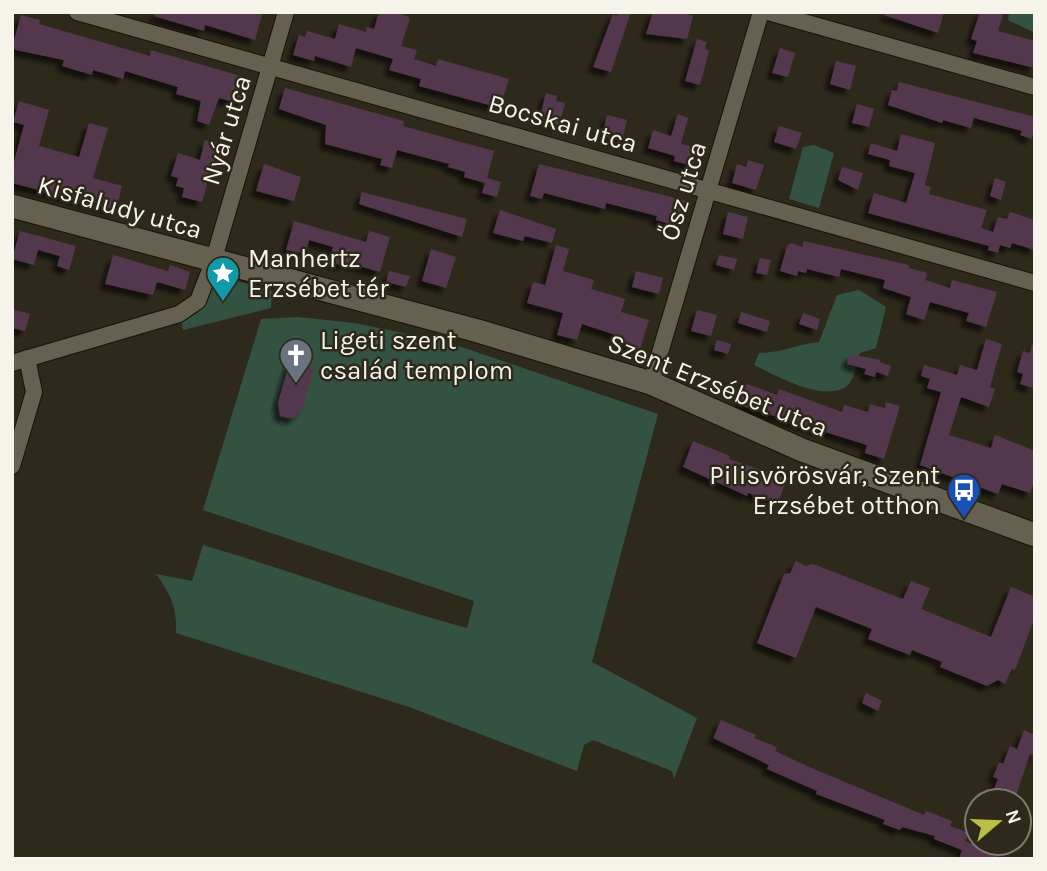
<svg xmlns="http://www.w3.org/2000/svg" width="1047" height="871" viewBox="0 0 1047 871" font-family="Karla,sans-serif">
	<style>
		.green { fill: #345242 }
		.building { fill: #53384e; filter: url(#shadow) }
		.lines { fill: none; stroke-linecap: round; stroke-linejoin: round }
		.street-casing { stroke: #171205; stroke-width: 18 }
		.secondary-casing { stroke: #171205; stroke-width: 25 }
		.street { stroke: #656050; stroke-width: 16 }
		.secondary { stroke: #656050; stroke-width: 23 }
		.labels { text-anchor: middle; stroke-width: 5; stroke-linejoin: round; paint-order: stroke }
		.street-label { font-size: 26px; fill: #f6f3ea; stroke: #2e2a1b }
		.poi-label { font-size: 26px; fill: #f6f3ea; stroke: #2e2a1b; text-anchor: start }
	</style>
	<defs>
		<filter id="shadow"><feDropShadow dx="-5.5" dy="5.5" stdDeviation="2" flood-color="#0009"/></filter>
	</defs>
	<rect width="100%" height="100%" fill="#2e2a1b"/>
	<!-- green -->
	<g class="green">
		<polygon points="1009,12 1035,12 1035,33 1008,20"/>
		<polygon points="814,145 834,153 819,208 789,199 803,147"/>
		<polygon points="227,278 272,291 271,308 183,330 181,320 197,313 215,279"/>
		<path d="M859,290L886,307L876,348L860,353C857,362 855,378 848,385C827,404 777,376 754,365L759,353C781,353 798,344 819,342L837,295Z"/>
		<path d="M298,317L355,323L447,342L658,414L592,662L697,718L674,779L672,771L593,740L584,745L577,771L409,707L176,633C177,608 171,594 156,574L192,581L203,545C292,571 378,604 467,628L474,601L203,510L261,319Z"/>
	</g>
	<!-- building -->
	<g class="building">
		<polygon points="155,12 251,12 262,15 255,40 205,25 204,31 154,16"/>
		<polygon points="379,12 399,12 410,18 401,46 417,50 414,59 436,66 438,59 509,79 500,108 419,86 421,79 389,70 393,59 356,48 351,67 315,56 314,61 293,55 299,35 305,37 307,31 335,39 339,24 366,32 367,27 374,29"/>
		<polygon points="618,12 631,12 611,72 593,67 613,14 617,16"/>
		<polygon points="653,12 681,12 693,16 687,39 646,34"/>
		<polygon points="885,12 944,12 938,33 884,15"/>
		<polygon points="980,12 1004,12 998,31 1035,41 1035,68 973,53 977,41 971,39"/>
		<polygon points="21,15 40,20 39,24 150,56 151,50 251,79 244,105 219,98 209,125 197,121 201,101 176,94 178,87 125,71 123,79 93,70 92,75 62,66 64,60 16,50 12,47"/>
		<polygon points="697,39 707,42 705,49 709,51 700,85 685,81"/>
		<polygon points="780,48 795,53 788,77 772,73"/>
		<polygon points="836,61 856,66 850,90 830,84"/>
		<polygon points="899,82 1035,117 1032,139 1020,135 1022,131 974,118 971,128 943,120 942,123 888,105 892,90 897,91"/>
		<polygon points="285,88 404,121 403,126 494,151 487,178 501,182 497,197 482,193 485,183 464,177 465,172 448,167 449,164 397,150 392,168 380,165 382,159 325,144 326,125 279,109"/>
		<polygon points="546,93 557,96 556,101 565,103 559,125 539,120"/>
		<polygon points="19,101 49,110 39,146 79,157 89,123 108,128 93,178 122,186 116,210 12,183 12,169 24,125 13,122"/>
		<polygon points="857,104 874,109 869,127 852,123"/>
		<polygon points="678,114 688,118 681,144 698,148 693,166 674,161 675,156 648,148 653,130 671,136"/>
		<polygon points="607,115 627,120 622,141 602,136"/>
		<polygon points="779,126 802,133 796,149 774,142"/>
		<polygon points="901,134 935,143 925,185 931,187 929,194 987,210 981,228 993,232 998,217 1007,219 1010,212 1035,220 1035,250 1012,243 1010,248 1000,245 998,253 988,250 989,246 868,213 874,193 906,203 915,173 889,166 890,160 868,154 871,143 897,151"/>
		<polygon points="205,140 219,144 202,202 182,197 184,188 176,186 178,178 171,176 178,153 200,160"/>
		<polygon points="748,160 764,165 756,190 732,183 737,164 746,167"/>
		<polygon points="264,164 301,177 294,201 256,191"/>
		<polygon points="539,164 687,201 682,220 675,218 673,225 656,220 657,216 606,203 605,209 544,193 542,199 530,196"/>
		<polygon points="842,167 863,173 858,190 838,180"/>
		<polygon points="995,178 1006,182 1001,200 990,196"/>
		<polygon points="362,192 467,219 462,237 359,204"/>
		<polygon points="500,210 556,229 552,243 525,236 523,241 493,233"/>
		<polygon points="728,212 748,217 743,239 723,234"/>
		<polygon points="294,221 366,242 369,231 390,237 380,272 345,262 344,266 329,262 333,247 309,240 306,254 286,250"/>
		<polygon points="20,231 76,246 69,270 57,266 60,256 38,250 34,265 12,259"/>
		<polygon points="804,241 909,265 909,268 927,273 925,280 950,288 952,280 997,292 986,327 966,321 969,313 930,302 924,320 906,314 911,297 883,288 885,280 841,269 839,277 807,269 806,273 798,271 797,276 780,271 787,246 791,243 802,247"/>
		<polygon points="556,245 569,249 563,271 594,280 591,289 625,299 621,312 649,320 640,349 620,343 622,337 582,324 577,340 557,335 563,313 527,303 533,282 545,285"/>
		<polygon points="431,249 456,257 446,288 422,281"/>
		<polygon points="113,255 168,271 170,265 190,272 185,290 157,282 153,295 105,284"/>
		<polygon points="719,255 737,259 734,270 716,265"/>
		<polygon points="760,258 771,260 767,275 756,273"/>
		<polygon points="389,271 410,276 406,287 386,282"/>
		<polygon points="636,271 663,278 659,294 632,287"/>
		<polygon points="12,309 30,314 25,331 12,328"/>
		<polygon points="697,310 717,315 711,336 691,331"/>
		<polygon points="741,312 770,321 767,332 738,323"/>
		<polygon points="803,313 820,319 817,330 799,324"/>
		<polygon points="986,339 1002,344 990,387 995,389 989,407 961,397 949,435 991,448 995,435 1035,451 1035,479 1030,493 1002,484 998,494 920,465 941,392 927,388 930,379 921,376 924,365 957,375 960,365 977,370"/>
		<polygon points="717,340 731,344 728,354 714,350"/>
		<polygon points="1032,345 1035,345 1033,388 1020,384 1023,374 1017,372 1023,351 1030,353"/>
		<polygon points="850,354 880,360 880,362 891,366 888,376 876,372 875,377 864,374 866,369 847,364"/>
		<polygon points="298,355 310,358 308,366 314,368 302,410 293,419 280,416 278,403 290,361 296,363"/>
		<polygon points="747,384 777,395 779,389 842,412 844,405 868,412 870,404 885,408 886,402 900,406 884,459 865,453 867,445 739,405"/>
		<polygon points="693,441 730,456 729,459 787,479 777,504 748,493 747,496 683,467"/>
		<polygon points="796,561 805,566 813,564 903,599 911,581 930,588 921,609 991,637 1011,587 1035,597 1035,617 1015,670 1012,669 1005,684 998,680 987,686 940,667 942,662 912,650 910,655 868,639 872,629 816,607 796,658 757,643 784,574 790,573"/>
		<polygon points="866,693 882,701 878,711 862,703"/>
		<polygon points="721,720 756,735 754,738 777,747 775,751 809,767 924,815 926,811 952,821 950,826 969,833 965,841 1004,859 959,859 962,850 934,839 935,836 902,827 900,830 883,824 885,820 816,794 817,791 767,769 769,765 713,738"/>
		<polygon points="1024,730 1035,735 1035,756 1030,754 1014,801 989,801 998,779 993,777 999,762 1003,764 1010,746 1017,749"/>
	</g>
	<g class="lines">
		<defs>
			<g id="street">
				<polyline points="77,12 1035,283"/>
				<polyline points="768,12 1035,87"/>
				<polyline points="12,363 179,314 198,301 213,262 286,12"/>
				<polyline points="651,383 761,12"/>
				<polyline points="12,466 34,392 27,358"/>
			</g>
			<polyline id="secondary" points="12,206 478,331 651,383 802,450 1035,535"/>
		</defs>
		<!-- street casing -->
		<use href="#street" class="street-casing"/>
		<!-- secondary casing -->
		<use href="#secondary" class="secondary-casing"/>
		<!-- street -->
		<use href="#street" class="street"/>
		<!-- secondary -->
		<use href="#secondary" class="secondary"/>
	</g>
	<!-- icons -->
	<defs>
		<symbol id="sight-pin" viewBox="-11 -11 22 30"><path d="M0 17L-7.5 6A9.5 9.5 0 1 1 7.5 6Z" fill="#0f9aa8" stroke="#2e2a1b"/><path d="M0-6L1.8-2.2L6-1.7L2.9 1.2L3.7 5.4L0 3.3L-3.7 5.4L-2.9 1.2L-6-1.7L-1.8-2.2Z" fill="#fff"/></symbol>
		<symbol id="church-pin" viewBox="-11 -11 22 30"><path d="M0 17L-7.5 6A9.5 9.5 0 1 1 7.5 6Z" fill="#6b7280" stroke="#2e2a1b"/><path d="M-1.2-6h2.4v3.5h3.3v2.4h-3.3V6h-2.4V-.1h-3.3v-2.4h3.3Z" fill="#fff"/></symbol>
		<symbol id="bus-pin" viewBox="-11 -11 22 30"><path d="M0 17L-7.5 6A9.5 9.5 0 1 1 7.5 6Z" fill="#1a4fb4" stroke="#2e2a1b"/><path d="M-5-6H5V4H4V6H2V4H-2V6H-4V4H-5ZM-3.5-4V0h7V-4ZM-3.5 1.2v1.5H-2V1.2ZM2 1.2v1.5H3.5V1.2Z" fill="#fff"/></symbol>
	</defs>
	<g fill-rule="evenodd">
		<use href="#sight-pin" x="204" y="254" width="38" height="52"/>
		<use href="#church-pin" x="277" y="336" width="38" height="52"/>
		<use href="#bus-pin" x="945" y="471" width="38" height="52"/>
	</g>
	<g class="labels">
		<!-- street labels -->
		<g class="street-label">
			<text transform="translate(563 123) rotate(16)" y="9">Bocskai utca</text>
			<text transform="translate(226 130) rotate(-73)" y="9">Nyár utca</text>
			<text transform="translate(683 191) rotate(-73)" y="9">Ősz utca</text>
			<text transform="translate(120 207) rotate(16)" y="9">Kisfaludy utca</text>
			<text transform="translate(718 385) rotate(22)" y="9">Szent Erzsébet utca</text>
		</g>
		<!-- poi labels -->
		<g class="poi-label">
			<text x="248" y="267">Manhertz<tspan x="248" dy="30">Erzsébet tér</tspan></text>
			<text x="320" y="349">Ligeti szent<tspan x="320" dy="30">család templom</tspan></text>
			<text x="940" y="484" text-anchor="end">Pilisvörösvár, Szent<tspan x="940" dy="30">Erzsébet otthon</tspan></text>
		</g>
	</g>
	<!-- border -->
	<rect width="1047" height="871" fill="none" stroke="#f6f3ea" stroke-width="28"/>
	<!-- north arrow -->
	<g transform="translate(998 822) rotate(71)"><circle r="33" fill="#2e2a1b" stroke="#7e7a6e" stroke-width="2"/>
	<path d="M0-5L12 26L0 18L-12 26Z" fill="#bac045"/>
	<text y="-10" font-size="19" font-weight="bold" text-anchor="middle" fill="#f6f3ea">N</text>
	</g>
</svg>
